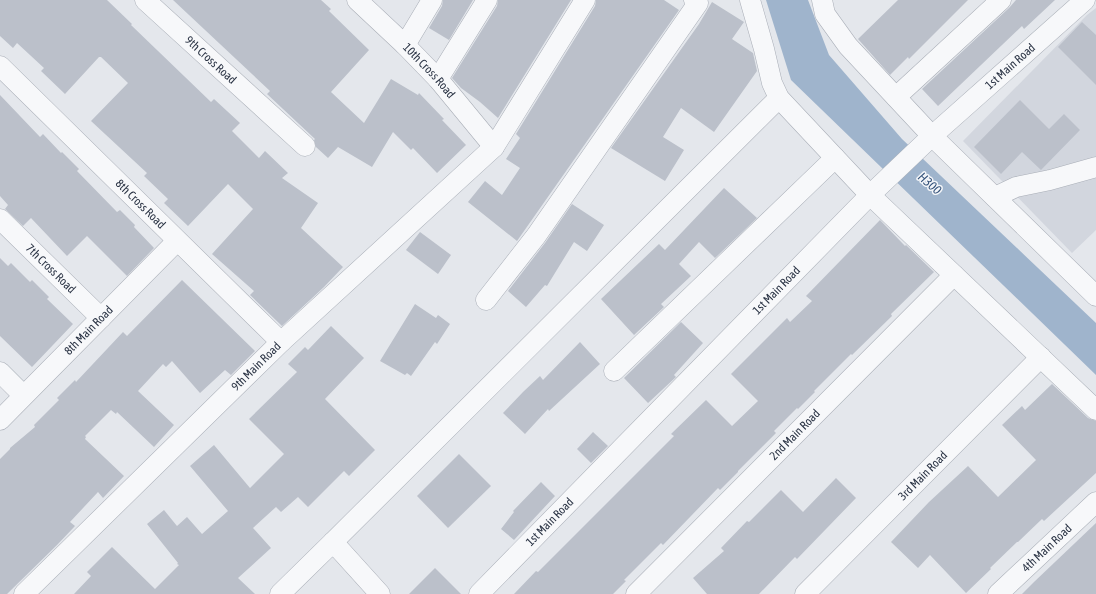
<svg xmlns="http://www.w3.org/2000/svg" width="1096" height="594" viewBox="0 0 1096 594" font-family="'Asap Condensed',sans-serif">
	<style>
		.built { fill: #d2d6de }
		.water { fill: #9fb4cc }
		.building { fill: #bbc0ca }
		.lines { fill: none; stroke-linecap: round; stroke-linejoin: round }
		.minor-casing { stroke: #a9aeb7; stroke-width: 21 }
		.minor { stroke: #f7f8fa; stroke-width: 20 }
		.labels { text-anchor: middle; stroke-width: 3; stroke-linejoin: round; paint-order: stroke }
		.street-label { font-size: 12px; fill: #2b3445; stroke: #f4f6f9 }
		.water-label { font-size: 13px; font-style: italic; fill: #34527a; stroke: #f4f6f9 }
	</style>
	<rect width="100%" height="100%" fill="#e4e7ec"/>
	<!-- built -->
	<polygon class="built" points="1096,8 1096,230 1072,253 963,141 1087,15"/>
	<!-- water -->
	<polygon class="water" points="766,0 808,0 829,55 902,139 1096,323 1096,375 791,80"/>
	<!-- building -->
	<g class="building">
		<polygon points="0,0 107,0 132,24 131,25 211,102 214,99 240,123 232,131 259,158 265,151 288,173 282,178 318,203 301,228 343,267 324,287 282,326 250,295 254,291 212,254 253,209 228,184 188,226 164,203 168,199 144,176 147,173 91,121 128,83 101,57 99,57 65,94 41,71 44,68 17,43 13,48 0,36"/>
		<polygon points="173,0 321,0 331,9 329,11 369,50 331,92 364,123 391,79 418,95 419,93 444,119 442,120 466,145 437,173 413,148 411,150 393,132 372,167 338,147 328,158 316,147 314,140 315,139 267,94 270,91"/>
		<polygon points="443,0 473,0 449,40 429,28 442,6"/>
		<polygon points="498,0 571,0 498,118 480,102 461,88 452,78 497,6"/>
		<polygon points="596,0 664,0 679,10 517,241 468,202 485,181 502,195 520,168 506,159 520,138 516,134 595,6"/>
		<polygon points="898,0 968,0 909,59 908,57 890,75 858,39"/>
		<polygon points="1016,0 1055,0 1024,29 1022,26 938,106 922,89 1009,8"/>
		<polygon points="712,2 744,22 732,39 753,53 757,71 714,132 681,108 663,137 684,150 665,181 611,148 699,24"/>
		<polygon points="1082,22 1096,35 1096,85 1058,47"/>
		<polygon points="0,95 40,137 43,134 61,153 62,152 79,169 77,171 117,212 120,210 135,225 134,227 154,248 127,276 87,236 67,256 31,218 23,226 5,209 8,205 0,196"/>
		<polygon points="1020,100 1049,129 1064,114 1080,130 1041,170 1022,152 1001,174 974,147"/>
		<polygon points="724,188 757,218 715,258 699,242 679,264 691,276 661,304 664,307 634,335 601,299 659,244 665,250"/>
		<polygon points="572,204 604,225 587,251 574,242 547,286 545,285 526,307 508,291 545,243"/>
		<polygon points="880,220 905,246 906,245 934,272 891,314 892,316 852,355 851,354 814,391 815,392 798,409 797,408 774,431 776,433 738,471 738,472 720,490 718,488 663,545 661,543 624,580 626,581 613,594 514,594 536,571 538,572 674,436 671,434 706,400 732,426 758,401 731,374 787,318 790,322 812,301 806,296"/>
		<polygon points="420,232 451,255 438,274 406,250"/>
		<polygon points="0,258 8,266 11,263 30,282 32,280 49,297 47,299 73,324 32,367 0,336"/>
		<polygon points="182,280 255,351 231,375 225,370 200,393 172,361 166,367 163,364 138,391 174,425 154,447 117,412 116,414 111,410 85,436 86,437 85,439 124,476 103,498 98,492 70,522 75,526 57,545 7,594 0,594 0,459 10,449 10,448 35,427 34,425 59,400 57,398 75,380 76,382 123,332 127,336"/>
		<polygon points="415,304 436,318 438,315 450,324 437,344 435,342 411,376 407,373 405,375 380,361"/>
		<polygon points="681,322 703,343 674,375 676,377 648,403 624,378"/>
		<polygon points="331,326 364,358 325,399 375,450 349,476 344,471 308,507 298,497 281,512 276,507 253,528 271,548 238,578 255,594 74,594 91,576 87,572 112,547 155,589 179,565 177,564 178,563 147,524 164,510 177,526 187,517 202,534 228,511 190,466 214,445 250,488 284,454 249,419 297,372 288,364 305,347 308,350"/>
		<polygon points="580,342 600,364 549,411 548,409 525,434 503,413 523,392 540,376 543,380"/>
		<polygon points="1052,384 1088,418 1096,421 1096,473 1044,521 1042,519 1018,542 1017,542 990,568 991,569 966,593 930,555 918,568 891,542 929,502 968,466 998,497 1036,460 1002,425 1022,406 1025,410"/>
		<polygon points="593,432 608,446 591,463 577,449"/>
		<polygon points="459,454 491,486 448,528 417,496"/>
		<polygon points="836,478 856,498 797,559 795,557 759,594 707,594 693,578 724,551 721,548 747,521 749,522 781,490 803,512"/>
		<polygon points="541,482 555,496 514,540 501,529 514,512 513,511"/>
		<polygon points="1096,523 1096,594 1022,594 1034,582"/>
		<polygon points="435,568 461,594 409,594"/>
	</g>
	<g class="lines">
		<defs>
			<g id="minor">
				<path id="s1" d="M145,0L305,146"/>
				<path id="s2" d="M357,0L405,45L438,79L494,147"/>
				<polyline points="750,0 764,49 772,83 779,98 870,195 1096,410"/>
				<polyline points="822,0 825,14 848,46 932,136 1096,296"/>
				<polyline points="405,45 432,0"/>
				<path id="s3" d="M0,66L281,342"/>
				<polyline points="438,79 487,0"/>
				<polyline points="896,97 1001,0"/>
				<polyline points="995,197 1016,187 1050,180 1096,167"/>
				<path id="s4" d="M0,219L101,318"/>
				<polyline points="486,300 536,236 698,3 694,0"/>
				<polyline points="614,371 835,158"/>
				<polyline points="0,372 23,395"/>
				<path id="s5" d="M0,420L177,241"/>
				<polyline points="333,542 779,98"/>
				<path id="s6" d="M24,594L281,342L494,147L585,0"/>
				<polyline points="280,594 333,542 380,594"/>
				<path id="s7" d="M479,594L870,195L932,136L1085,0"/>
				<path id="s8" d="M636,594L954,275"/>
				<path id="s9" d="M805,594L1041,357"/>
				<path id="s10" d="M998,594L1096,502"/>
			</g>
		</defs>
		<!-- minor casing -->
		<use href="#minor" class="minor-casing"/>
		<!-- minor -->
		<use href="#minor" class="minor"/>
	</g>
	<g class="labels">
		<!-- street labels -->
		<g class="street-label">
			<text dy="4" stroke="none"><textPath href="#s1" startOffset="89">9th Cross Road</textPath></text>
			<text dy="4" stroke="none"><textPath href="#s7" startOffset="749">1st Main Road</textPath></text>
			<text dy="4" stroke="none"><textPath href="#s2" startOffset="101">10th Cross Road</textPath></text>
			<text dy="4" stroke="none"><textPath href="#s3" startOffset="197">8th Cross Road</textPath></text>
			<text dy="4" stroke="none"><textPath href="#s4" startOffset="71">7th Cross Road</textPath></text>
			<text dy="4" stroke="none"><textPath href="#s7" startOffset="425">1st Main Road</textPath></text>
			<text dy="4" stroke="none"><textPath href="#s5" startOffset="126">8th Main Road</textPath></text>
			<text dy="4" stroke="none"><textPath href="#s6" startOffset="325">9th Main Road</textPath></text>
			<text dy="4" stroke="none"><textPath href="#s8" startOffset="225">2nd Main Road</textPath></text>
			<text dy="4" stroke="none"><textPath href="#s9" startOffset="167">3rd Main Road</textPath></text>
			<text dy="4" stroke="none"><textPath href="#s7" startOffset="101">1st Main Road</textPath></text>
			<text dy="4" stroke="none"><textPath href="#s10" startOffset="67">4th Main Road</textPath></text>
		</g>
		<!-- water labels -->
		<g class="water-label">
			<text transform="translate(930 183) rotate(41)" y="5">H300</text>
		</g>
	</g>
</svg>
